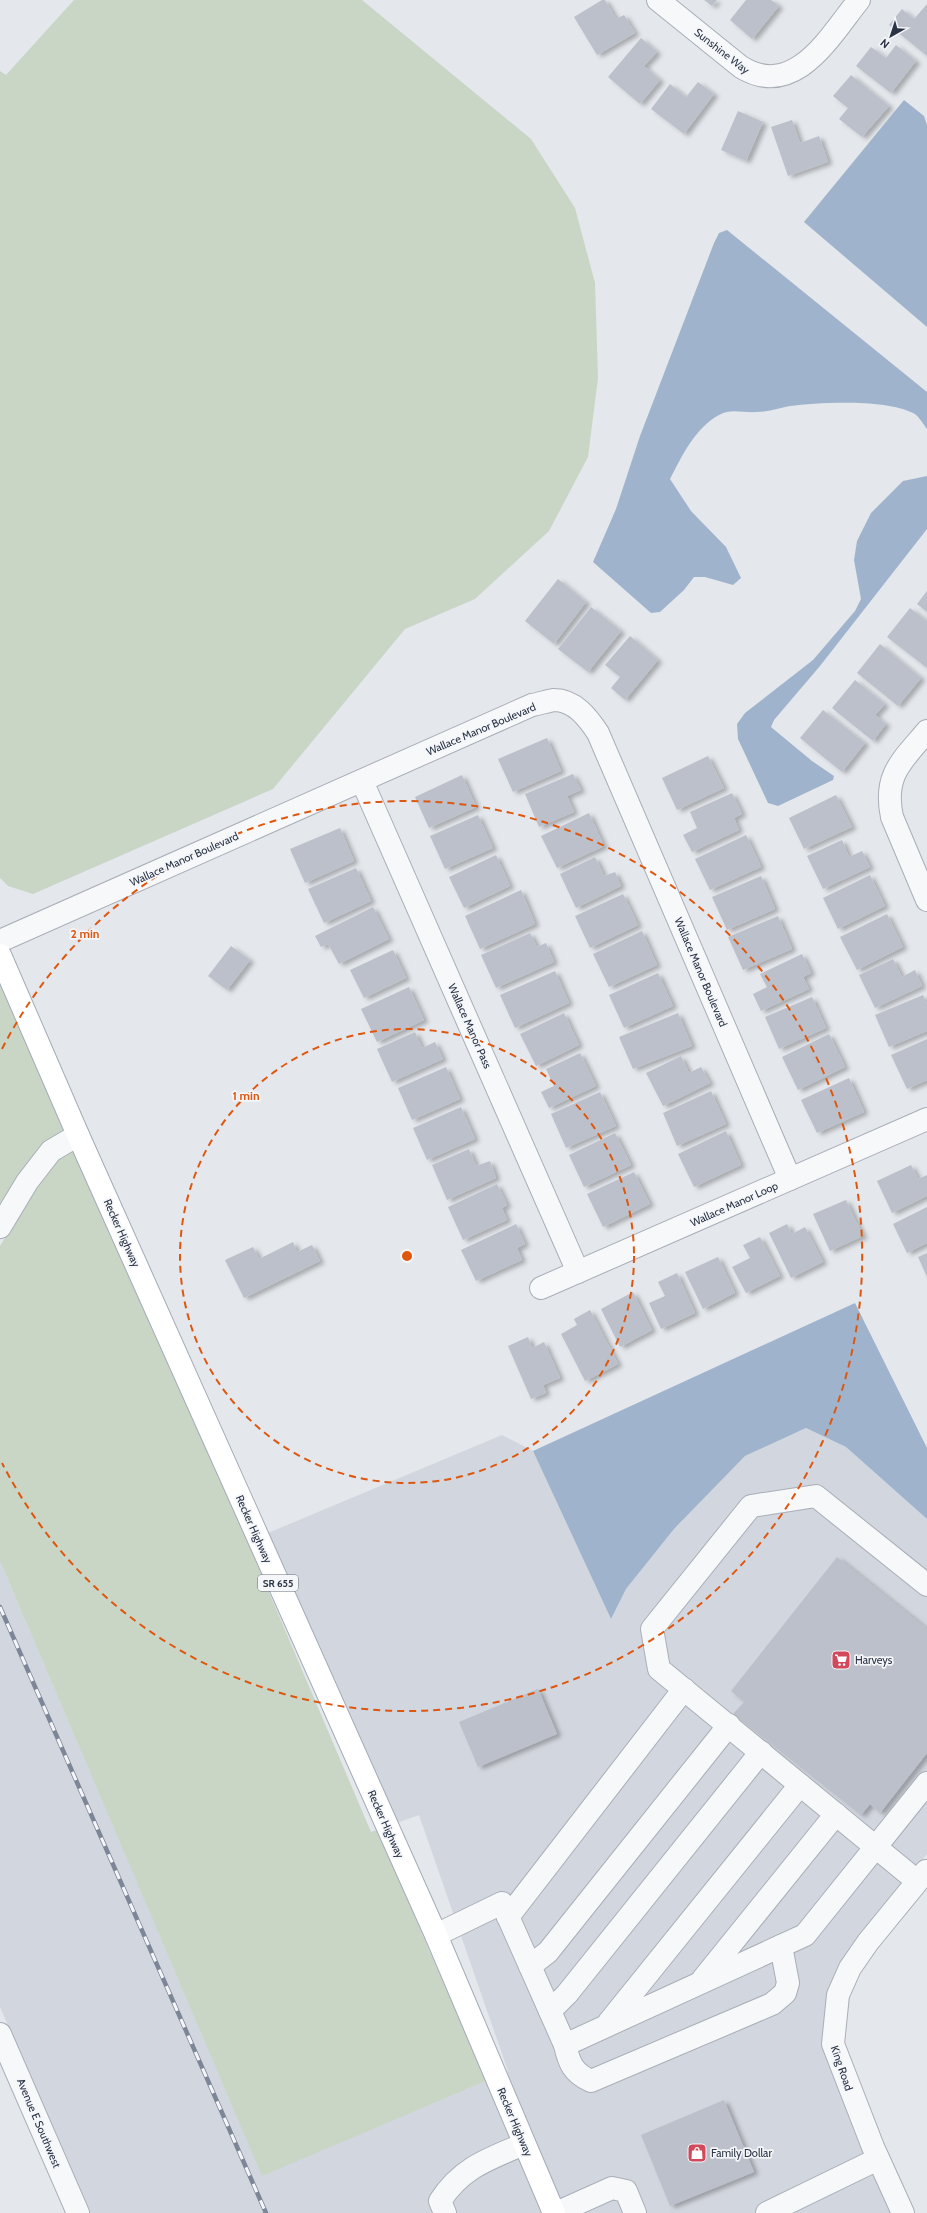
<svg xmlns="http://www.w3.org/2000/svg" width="927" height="2213" viewBox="0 0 927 2213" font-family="Cabin,sans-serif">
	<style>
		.built { fill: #d2d6de }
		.green { fill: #c9d6c5 }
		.water { fill: #9fb4cc }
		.building { fill: #bbc0ca; filter: url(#shadow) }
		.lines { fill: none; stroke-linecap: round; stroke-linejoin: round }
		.minor-casing { stroke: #a9aeb7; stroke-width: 24 }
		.major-casing { stroke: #a3abb8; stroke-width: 24 }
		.minor { stroke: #f7f8fa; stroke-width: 22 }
		.major { stroke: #fff; stroke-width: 22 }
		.rail-casing { stroke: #7d8696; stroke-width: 4.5 }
		.rail { stroke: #f4f6f9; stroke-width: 3; stroke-dasharray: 9; stroke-linecap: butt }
		.ring { fill: none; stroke: #df570f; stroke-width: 2; stroke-dasharray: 7 5 }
		.labels { text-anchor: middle; stroke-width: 3.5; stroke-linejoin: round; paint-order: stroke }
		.shield { fill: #f4f6f9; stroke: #676e7b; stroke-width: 1 }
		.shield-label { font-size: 10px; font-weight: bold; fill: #2b3445 }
		.street-label { font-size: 11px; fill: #2b3445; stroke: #f4f6f9 }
		.poi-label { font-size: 11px; fill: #2b3445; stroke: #f4f6f9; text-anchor: start }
		.centre { fill: #df570f; stroke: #f4f6f9; stroke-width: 2 }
		.ring-label { font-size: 12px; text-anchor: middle; font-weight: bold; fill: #df570f; stroke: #f4f6f9; stroke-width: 3.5; stroke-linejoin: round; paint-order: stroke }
	</style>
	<defs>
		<filter id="shadow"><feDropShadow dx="4.5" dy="2.5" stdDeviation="2" flood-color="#0004"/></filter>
	</defs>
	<rect width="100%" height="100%" fill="#e4e7ec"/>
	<!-- built -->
	<g class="built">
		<polygon points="806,1428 846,1447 927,1519 927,1854 861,1936 823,2048 863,2152 891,2213 565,2213 506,2072 508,2071 419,1815 397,1823 268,1533 502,1435 533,1451 611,1619 626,1589 674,1529 745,1456"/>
		<polygon points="0,1561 262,2175 486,2081 542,2213 89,2213 0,2007"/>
	</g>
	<!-- green -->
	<g class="green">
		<polygon points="74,0 362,0 531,139 575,208 595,283 598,378 588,457 549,531 475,599 405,629 273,789 33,894 8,886 0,878 0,71 6,75"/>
		<polygon points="0,982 65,1132 0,1208"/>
		<polygon points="73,1150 240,1524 371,1832 377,1830 486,2081 262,2176 0,1561 0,1246 36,1187 58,1159"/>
	</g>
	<!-- water -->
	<g class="water">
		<polygon points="904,100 924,116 927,125 927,327 804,222"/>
		<path d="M727,230L927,392V429C923,424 919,416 913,413C887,399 820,402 790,406C779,408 768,412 757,412C744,413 730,408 719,415C695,428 682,456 670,479L691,511L726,547L741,578L733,585L705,577H694L684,590L660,612L651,613L593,562L616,509L640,436L714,243L719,233Z"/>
		<polygon points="927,476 927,529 820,666 774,720 771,727 812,761 834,776 833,780 778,806 768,803 738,739 737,724 745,713 813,660 855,611 861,599 854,560 857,541 871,513 903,481"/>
		<polygon points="855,1303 927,1448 927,1519 846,1447 806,1428 745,1456 674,1529 626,1589 611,1619 533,1451"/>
	</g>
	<!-- building -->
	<g class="building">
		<polygon points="602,0 605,0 616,19 624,15 635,33 597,55 574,17"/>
		<polygon points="704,0 717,0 712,6"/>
		<polygon points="746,0 771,0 779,6 752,39 730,20"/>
		<polygon points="927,4 927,56 889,25 902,9 914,19"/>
		<polygon points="641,38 657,52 644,66 660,80 640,104 608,77"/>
		<polygon points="896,45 916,61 891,93 856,66 871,47 886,58"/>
		<polygon points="851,75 889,106 862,137 839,119 848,108 833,96"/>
		<polygon points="698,82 714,94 684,134 651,109 670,84 686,97"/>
		<polygon points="738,111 763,122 746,161 721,150"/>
		<polygon points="792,120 800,143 819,136 828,162 788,176 771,127"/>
		<polygon points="558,579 586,602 554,644 525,621"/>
		<polygon points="927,591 927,612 917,604"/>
		<polygon points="591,607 621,631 588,672 558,649"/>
		<polygon points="910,608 927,621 927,668 887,637"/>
		<polygon points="630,636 658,660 625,700 611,688 620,677 605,665"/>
		<polygon points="880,644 921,678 898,706 857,673"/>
		<polygon points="855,680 885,704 875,715 886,724 873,741 832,708"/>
		<polygon points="823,710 865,743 842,772 800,738"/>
		<polygon points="547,738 561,771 513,792 498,759"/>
		<polygon points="708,756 724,788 677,810 662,778"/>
		<polygon points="573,774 581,790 567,796 574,812 539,827 525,794"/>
		<polygon points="462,775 476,807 429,828 415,797"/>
		<polygon points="732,793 742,814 734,818 739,830 692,852 683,835 697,828 690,812"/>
		<polygon points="836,795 852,827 804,849 789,818"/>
		<polygon points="589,813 604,846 557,868 541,836"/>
		<polygon points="478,815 493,848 445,869 430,836"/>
		<polygon points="340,828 354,861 305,883 290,849"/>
		<polygon points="746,835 761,867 710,890 695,859"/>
		<polygon points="842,840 849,857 862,851 870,867 823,889 807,856"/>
		<polygon points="496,855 510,886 464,908 449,877"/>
		<polygon points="595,857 604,876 615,872 621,886 576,908 560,874"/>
		<polygon points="356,868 371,901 324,923 308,889"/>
		<polygon points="870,875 885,906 838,929 823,898"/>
		<polygon points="761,876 775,909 727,930 712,897"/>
		<polygon points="521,890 535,924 480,949 465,916"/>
		<polygon points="623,894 638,925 590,948 575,916"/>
		<polygon points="373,907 389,939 339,964 328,944 321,947 315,936"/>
		<polygon points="887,914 903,947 857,970 840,937"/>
		<polygon points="778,916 792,949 743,970 728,937"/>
		<polygon points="642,931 657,965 609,987 593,954"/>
		<polygon points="530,933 537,947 546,943 554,962 496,988 481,955"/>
		<polygon points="231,946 250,960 227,990 208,976"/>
		<polygon points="393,950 406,978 364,998 350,970"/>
		<polygon points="802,954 811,973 803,977 809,989 761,1011 753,994 767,987 760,974"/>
		<polygon points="893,959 902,977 915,970 922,986 875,1008 859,975"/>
		<polygon points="555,971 569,1003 515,1028 500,995"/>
		<polygon points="658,973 673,1006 624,1028 609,995"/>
		<polygon points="409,987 424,1020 377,1042 361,1009"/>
		<polygon points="923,995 927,1004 927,1031 889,1047 875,1015"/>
		<polygon points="812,997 826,1028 779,1049 765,1017"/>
		<polygon points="564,1013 579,1045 536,1066 520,1034"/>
		<polygon points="678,1013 692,1046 633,1069 619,1037"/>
		<polygon points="415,1032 422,1048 435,1042 443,1059 392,1082 377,1049"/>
		<polygon points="829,1034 845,1067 798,1090 782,1057"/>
		<polygon points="927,1039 927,1080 907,1089 891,1055"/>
		<polygon points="580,1053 596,1086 549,1108 541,1092 554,1086 546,1069"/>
		<polygon points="681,1056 689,1073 701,1067 710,1083 663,1106 646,1073"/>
		<polygon points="446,1067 460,1099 412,1120 398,1088"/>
		<polygon points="849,1078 864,1112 817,1133 801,1100"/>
		<polygon points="711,1091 726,1124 677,1146 663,1113"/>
		<polygon points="600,1092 616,1126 566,1148 551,1114"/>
		<polygon points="461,1107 475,1139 427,1160 413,1128"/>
		<polygon points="726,1131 741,1165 694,1187 678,1154"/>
		<polygon points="615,1133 631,1165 584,1187 569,1155"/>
		<polygon points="469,1149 476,1166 490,1161 496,1178 447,1200 432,1165"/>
		<polygon points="911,1165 918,1179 927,1175 927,1196 892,1213 877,1181"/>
		<polygon points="634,1172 650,1204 603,1227 587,1194"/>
		<polygon points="497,1184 507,1205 502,1208 507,1220 463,1240 448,1207"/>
		<polygon points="846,1200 863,1236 830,1251 813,1214"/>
		<polygon points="927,1207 927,1243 907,1253 893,1224"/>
		<polygon points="516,1224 525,1244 517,1248 522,1260 476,1281 461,1250"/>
		<polygon points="787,1224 792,1234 805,1227 823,1262 791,1278 769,1233"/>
		<polygon points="760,1237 780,1276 746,1293 732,1267 750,1258 743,1245"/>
		<polygon points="293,1242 297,1252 312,1245 320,1261 244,1298 225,1260 253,1247 259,1259"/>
		<polygon points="927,1253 927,1277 918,1257"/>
		<polygon points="718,1257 735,1293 703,1309 685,1272"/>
		<polygon points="677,1273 695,1313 661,1329 649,1303 665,1296 658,1282"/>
		<polygon points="633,1292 652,1330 620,1347 601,1309"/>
		<polygon points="590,1310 618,1364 585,1381 561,1334 577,1325 574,1319"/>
		<polygon points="528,1337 532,1348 544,1342 560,1378 543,1385 546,1393 531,1399 508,1346"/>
		<polygon points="837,1557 927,1629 927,1753 880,1813 870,1804 861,1815 733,1714 744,1702 731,1691"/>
		<polygon points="538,1689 557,1734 478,1767 459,1722"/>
		<polygon points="724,2100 754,2172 670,2206 641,2135"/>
	</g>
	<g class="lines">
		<defs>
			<g id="minor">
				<path d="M658,0L741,67C795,100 830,36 859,0"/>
				<path d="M927,731C902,761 883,775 892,817L927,900"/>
				<polyline points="362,781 578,1272"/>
				<path d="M0,941L532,705C539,704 547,701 554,700C575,700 588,718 598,733L790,1179"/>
				<polyline points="0,1227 27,1182 51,1151 78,1135"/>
				<polyline points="541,1288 927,1119"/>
				<polyline points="917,1881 659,1669 652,1629 751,1506 816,1496 927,1585"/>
				<polyline points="508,1917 684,1689"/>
				<polyline points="436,1935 502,1903 565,2045 805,1935 927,1783"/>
				<polyline points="530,1966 548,1952 729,1725"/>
				<polyline points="703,1979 836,1814"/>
				<polyline points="550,2011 567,1994 761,1752"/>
				<polyline points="609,2022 800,1785"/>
				<polyline points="0,2034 78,2213"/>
				<path d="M565,2045C569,2063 573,2073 591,2081L772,2004L785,1993L788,1983L781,1946"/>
				<path d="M445,2213L440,2201C462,2167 489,2159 524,2144"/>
				<polyline points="556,2213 612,2188 626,2191 635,2213"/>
				<polyline points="767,2213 878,2159"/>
				<polyline points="903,2213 873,2147 833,2044 838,1995 850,1968 868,1942 926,1871"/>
			</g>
			<polyline id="major" points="0,955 78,1135 436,1935 554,2213"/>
		</defs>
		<!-- minor casing -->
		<use href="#minor" class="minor-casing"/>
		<!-- major casing -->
		<use href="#major" class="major-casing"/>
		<!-- minor -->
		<use href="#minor" class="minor"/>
		<!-- major -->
		<use href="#major" class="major"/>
		<defs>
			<polyline id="rail" points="0,1607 266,2213"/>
		</defs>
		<!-- rail casing -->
		<use href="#rail" class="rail-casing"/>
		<!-- rail -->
		<use href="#rail" class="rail"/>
	</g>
	<!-- distance rings -->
	<g class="ring">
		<circle cx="407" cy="1256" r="227"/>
		<path d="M2 1049A455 455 0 1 1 2 1463"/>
	</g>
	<!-- icons -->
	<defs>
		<symbol id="supermarket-square" viewBox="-11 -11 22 22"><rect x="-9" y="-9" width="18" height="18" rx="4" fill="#d1495b" stroke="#f4f6f9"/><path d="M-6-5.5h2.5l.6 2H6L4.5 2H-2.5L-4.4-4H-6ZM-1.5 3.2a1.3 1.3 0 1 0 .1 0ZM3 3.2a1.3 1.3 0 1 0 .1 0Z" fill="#fff"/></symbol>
		<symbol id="shop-square" viewBox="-11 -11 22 22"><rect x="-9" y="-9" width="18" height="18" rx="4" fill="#d1495b" stroke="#f4f6f9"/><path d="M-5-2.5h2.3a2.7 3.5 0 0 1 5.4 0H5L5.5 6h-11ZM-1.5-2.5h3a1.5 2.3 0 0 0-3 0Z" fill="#fff"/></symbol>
	</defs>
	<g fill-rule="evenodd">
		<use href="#supermarket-square" x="830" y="1649" width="22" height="22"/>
		<use href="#shop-square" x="686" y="2142" width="22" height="22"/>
	</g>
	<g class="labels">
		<!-- shield labels -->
		<rect class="shield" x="258" y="1575" width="40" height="16" rx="3"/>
		<g class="shield-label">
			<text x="278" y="1587">SR 655</text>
		</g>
		<!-- street labels -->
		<g class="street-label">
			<text transform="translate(722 51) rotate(38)" y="4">Sunshine Way</text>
			<text transform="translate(481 729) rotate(-23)" y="4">Wallace Manor Boulevard</text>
			<text transform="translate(184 859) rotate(-24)" y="4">Wallace Manor Boulevard</text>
			<text transform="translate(701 972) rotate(67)" y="4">Wallace Manor Boulevard</text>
			<text transform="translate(470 1026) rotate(66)" y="4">Wallace Manor Pass</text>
			<text transform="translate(734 1204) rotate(-24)" y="4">Wallace Manor Loop</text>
			<text transform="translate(122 1233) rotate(66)" y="4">Recker Highway</text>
			<text transform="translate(254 1529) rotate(66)" y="4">Recker Highway</text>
			<text transform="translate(386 1824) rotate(66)" y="4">Recker Highway</text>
			<text transform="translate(842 2068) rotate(71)" y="4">King Road</text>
			<text transform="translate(515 2122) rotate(67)" y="4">Recker Highway</text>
			<text transform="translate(39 2123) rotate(67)" y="4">Avenue E Southwest</text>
		</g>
		<!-- poi labels -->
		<g class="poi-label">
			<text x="855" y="1664">Harveys</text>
			<text x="711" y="2157">Family Dollar</text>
		</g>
	</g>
	<circle cx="407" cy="1256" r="6" class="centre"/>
	<g class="ring-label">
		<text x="85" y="938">2 min</text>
		<text x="246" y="1100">1 min</text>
	</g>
	<!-- north arrow -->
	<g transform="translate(891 36) rotate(219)" stroke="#f4f6f9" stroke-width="3" paint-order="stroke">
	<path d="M0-3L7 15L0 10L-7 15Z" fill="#2b3445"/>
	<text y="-6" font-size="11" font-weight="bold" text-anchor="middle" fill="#2b3445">N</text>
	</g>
</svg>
